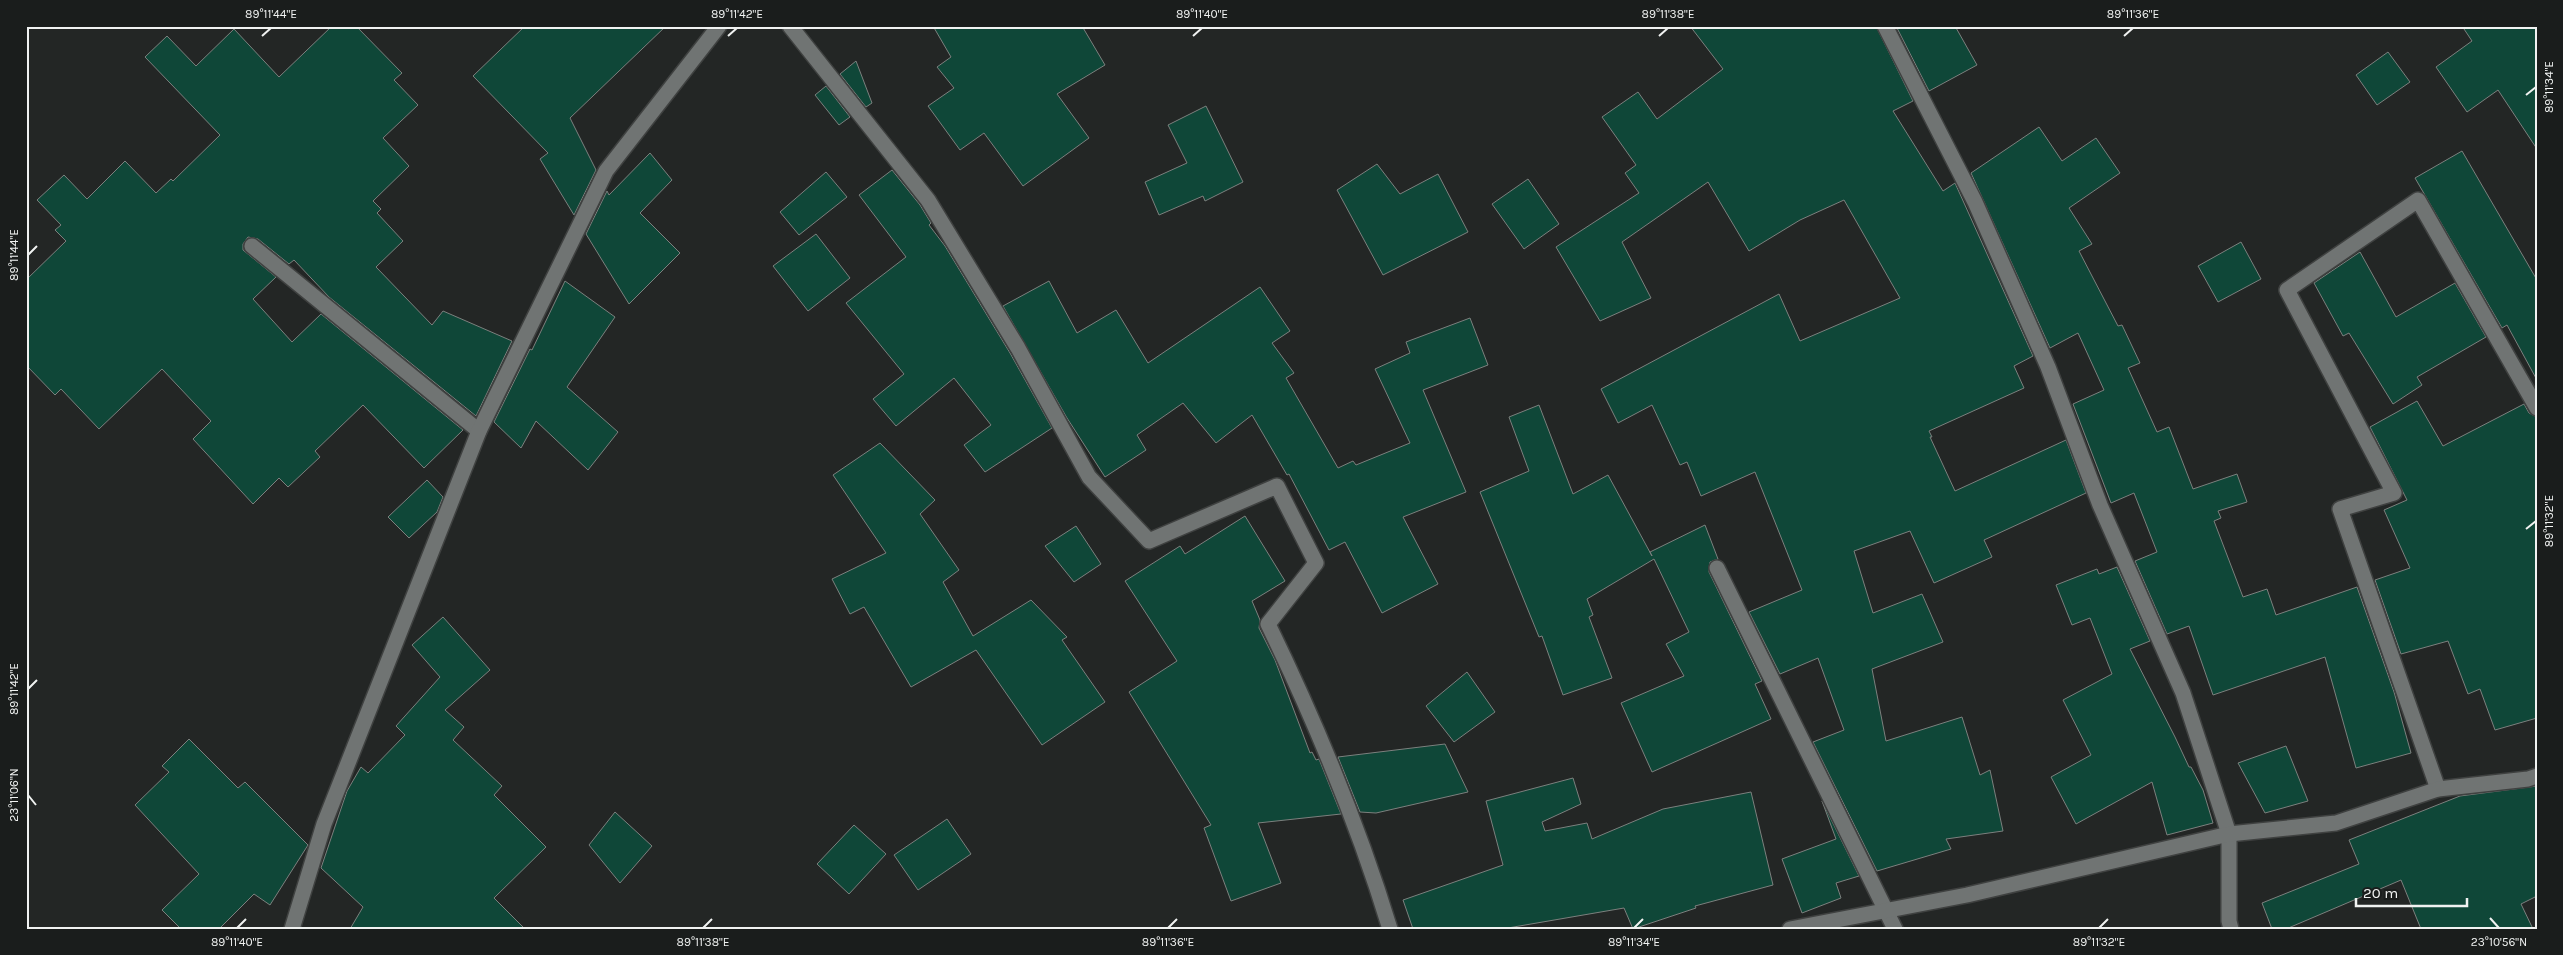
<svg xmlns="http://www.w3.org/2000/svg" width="2563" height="955" viewBox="0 0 2563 955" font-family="Karla,sans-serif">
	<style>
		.building { fill: #0f4738; stroke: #7c807e }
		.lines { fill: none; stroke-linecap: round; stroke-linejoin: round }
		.minor-casing { stroke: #3f4140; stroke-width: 18 }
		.minor { stroke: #707473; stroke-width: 15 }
		.ticks { fill: none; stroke: #f0f2f1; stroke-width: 2 }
		.neatline { fill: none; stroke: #f0f2f1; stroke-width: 2 }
		.ticks-label { font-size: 12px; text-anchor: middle; fill: #f0f2f1 }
	</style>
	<rect width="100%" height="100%" fill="#232625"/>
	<!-- building -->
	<g class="building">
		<polygon points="332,26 356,26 402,73 394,80 418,105 383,138 409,166 373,201 381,209 377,213 403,241 376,267 432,325 443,311 512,341 476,416 329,297 294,260 289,264 258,239 248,237 243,244 243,250 276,277 253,299 292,342 321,314 463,430 424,468 363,405 315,451 320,457 288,487 279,478 253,504 193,439 211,421 162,369 99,429 61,389 55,395 26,365 26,280 66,241 55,230 61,225 37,200 64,175 87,199 125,161 156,193 171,179 173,181 220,135 145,57 167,36 196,66 234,29 279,77"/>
		<polygon points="525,26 666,26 570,118 596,170 574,215 540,159 548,153 473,76"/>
		<polygon points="933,26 1082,26 1105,65 1057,94 1089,138 1023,186 984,133 960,150 928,106 954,88 937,67 951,57"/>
		<polygon points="1690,26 1876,26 1913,101 1893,111 1943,191 1955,183 2033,356 2014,366 2024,388 1929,431 1932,437 1930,437 1955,491 2066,440 2086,493 1984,540 1992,557 1934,583 1910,531 1854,551 1873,613 1922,594 1943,642 1872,669 1886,741 1962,717 1980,775 1990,770 2003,831 1946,839 1951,849 1877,871 1813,742 1844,730 1818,658 1780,674 1749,612 1802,590 1755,472 1701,496 1687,462 1680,465 1652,405 1618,423 1601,389 1779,294 1800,341 1900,298 1844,200 1800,220 1749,251 1708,182 1622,242 1651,298 1600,321 1556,247 1639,193 1625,173 1636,165 1602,117 1638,92 1657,119 1723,69"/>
		<polygon points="1896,26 1955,26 1977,65 1929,91"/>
		<polygon points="2462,26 2537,26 2537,149 2498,90 2467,112 2436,67 2472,41"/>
		<polygon points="2388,52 2410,82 2377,105 2356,75"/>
		<polygon points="856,61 872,103 866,107 840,74"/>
		<polygon points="826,86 850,117 839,125 815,95"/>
		<polygon points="1206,106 1243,182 1205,201 1203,196 1159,215 1145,182 1187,163 1168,125"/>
		<polygon points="2039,127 2062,161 2096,138 2120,173 2069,208 2092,244 2079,251 2118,326 2122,325 2140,363 2128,368 2157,432 2169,427 2193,489 2237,474 2247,502 2218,511 2221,518 2214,521 2243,597 2267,589 2276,615 2357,587 2394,692 2411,753 2356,768 2325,657 2213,695 2189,626 2167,634 2135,561 2157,552 2134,493 2111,503 2073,404 2104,390 2078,333 2050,348 1971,173"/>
		<polygon points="2462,151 2537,280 2537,380 2507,325 2502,328 2415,178"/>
		<polygon points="650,153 672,180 640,213 680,253 629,304 586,234 607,191 609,195"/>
		<polygon points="1377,164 1400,194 1438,174 1468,232 1383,275 1337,190"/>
		<polygon points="892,170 920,205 931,223 929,225 945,246 1010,353 1052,428 985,472 964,445 991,425 954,378 896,426 873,399 904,374 846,303 906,257 859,195"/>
		<polygon points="826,172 847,197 799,235 780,212"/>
		<polygon points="1528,179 1559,224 1524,249 1492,204"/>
		<polygon points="816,234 850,278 808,311 773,266"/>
		<polygon points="2241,242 2261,279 2218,302 2198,266"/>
		<polygon points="2360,252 2396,317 2455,283 2486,337 2417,377 2422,385 2393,404 2349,333 2343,336 2314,283"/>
		<polygon points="565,281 615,317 567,387 618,432 588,470 536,421 521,448 494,422 530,349 532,350"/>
		<polygon points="1049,281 1077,333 1116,310 1148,363 1260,287 1290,331 1272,343 1294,373 1286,378 1338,468 1353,461 1356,465 1410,443 1375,369 1410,353 1406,342 1470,318 1488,365 1423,390 1466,492 1403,517 1438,584 1382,613 1345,542 1329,550 1289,474 1287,475 1252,415 1216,443 1183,403 1137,435 1146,450 1105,477 1067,418 1003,306"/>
		<polygon points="2417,401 2443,446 2524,404 2529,413 2537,417 2537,718 2495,730 2480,689 2468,694 2448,641 2401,654 2375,580 2410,568 2384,510 2407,500 2370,427"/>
		<polygon points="1539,405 1573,494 1608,475 1652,556 1650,552 1705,525 1718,559 1710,562 1709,572 1762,681 1755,684 1771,719 1652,772 1621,703 1684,676 1666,644 1689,632 1654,559 1587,599 1593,615 1589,617 1612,678 1563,695 1542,636 1539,637 1480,492 1529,471 1509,417"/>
		<polygon points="880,443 935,500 920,514 959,570 943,582 973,636 1031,600 1067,637 1062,640 1105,702 1042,745 976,650 911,687 864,607 850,614 832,579 886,553 833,475"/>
		<polygon points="427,480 443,497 437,512 409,538 388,517"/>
		<polygon points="1245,516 1285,581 1252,601 1260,620 1259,628 1275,660 1310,753 1312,752 1316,760 1319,759 1341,814 1258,823 1281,883 1231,901 1204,828 1211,825 1129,692 1177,661 1125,581 1180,546 1185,554"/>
		<polygon points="1076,526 1101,564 1074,582 1045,546"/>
		<polygon points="2117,567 2150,641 2130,649 2175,737 2189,767 2191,767 2203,790 2213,823 2167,835 2152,782 2076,824 2051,777 2091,755 2063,700 2112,674 2090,618 2072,625 2056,585 2097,569 2099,574"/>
		<polygon points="443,617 490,670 445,710 464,727 453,740 502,786 494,795 546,847 494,898 525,929 350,929 363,907 321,868 347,791 361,767 368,773 405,735 396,726 440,677 412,645"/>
		<polygon points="1467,672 1495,712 1454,742 1426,706"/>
		<polygon points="189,739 238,788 245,782 308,845 270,905 254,894 219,929 181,929 162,910 199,874 135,805 169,772 162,766"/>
		<polygon points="1445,744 1468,792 1376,813 1360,812 1338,757"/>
		<polygon points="2286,746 2308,801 2265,813 2238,763"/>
		<polygon points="1573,778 1581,804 1542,822 1545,831 1587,823 1592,839 1663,809 1751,792 1773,885 1695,906 1696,908 1633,929 1624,908 1502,929 1413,929 1403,900 1503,865 1486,801"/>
		<polygon points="2537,786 2537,896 2521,904 2533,929 2421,929 2401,880 2286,929 2272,929 2262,903 2359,864 2349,840 2460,796"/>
		<polygon points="1822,801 1859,876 1836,883 1841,898 1802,913 1782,859 1836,839"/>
		<polygon points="615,812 652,846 620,883 589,845"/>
		<polygon points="947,819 971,854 918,890 894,855"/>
		<polygon points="854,825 886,854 849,894 817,864"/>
	</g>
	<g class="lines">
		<defs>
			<g id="minor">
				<path d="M790,26L928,200L1018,348L1089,477L1149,541L1277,486L1316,563L1268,624C1316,723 1358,824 1390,929"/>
				<polyline points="1885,26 1975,202 2048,367 2100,505 2183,693 2229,834 2229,921 2231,929"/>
				<polyline points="252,246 479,431"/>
				<polyline points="1717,568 1895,929"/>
				<polyline points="2438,789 2340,509 2394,493 2287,290 2418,200 2537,408"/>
				<polyline points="292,929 324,824 479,431 606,171 719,26"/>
				<polyline points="1790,929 1967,895 2229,834 2336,823 2438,789 2528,779 2537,776"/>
			</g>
		</defs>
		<!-- minor casing -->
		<use href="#minor" class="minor-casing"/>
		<!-- minor -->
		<use href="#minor" class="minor"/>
	</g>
	<!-- ticks -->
	<path class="ticks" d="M262,36L271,28M728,36L737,28M1193,36L1202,28M1659,36L1668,28M2124,36L2133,28M2526,95L2536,87M28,255L37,246M2526,529L2536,521M28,689L37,680M28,795L36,805M2490,918L2499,928M237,928L246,919M703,928L712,919M1168,928L1177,919M1634,928L1643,919M2099,928L2108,919"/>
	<!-- border -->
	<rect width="2563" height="955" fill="none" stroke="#1a1d1c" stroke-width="55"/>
	<!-- scale -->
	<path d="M2356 898v8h111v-8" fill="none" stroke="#f0f2f1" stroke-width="2.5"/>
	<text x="2363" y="898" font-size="15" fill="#f0f2f1" stroke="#1a1d1c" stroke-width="4" paint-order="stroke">20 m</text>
	<rect x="28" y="28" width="2508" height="900" class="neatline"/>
	<g class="ticks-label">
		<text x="271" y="18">89°11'44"E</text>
		<text x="737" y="18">89°11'42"E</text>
		<text x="1202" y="18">89°11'40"E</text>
		<text x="1668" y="18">89°11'38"E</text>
		<text x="2133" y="18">89°11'36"E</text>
		<text transform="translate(2549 87) rotate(-90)" y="4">89°11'34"E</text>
		<text transform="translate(14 255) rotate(-90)" y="4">89°11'44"E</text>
		<text transform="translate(2549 521) rotate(-90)" y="4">89°11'32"E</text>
		<text transform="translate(14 689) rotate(-90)" y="4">89°11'42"E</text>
		<text transform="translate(14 795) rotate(-90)" y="4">23°11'06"N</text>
		<text x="237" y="946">89°11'40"E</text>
		<text x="703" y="946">89°11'38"E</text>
		<text x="1168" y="946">89°11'36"E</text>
		<text x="1634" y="946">89°11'34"E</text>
		<text x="2099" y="946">89°11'32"E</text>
		<text x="2499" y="946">23°10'56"N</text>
	</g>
</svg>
